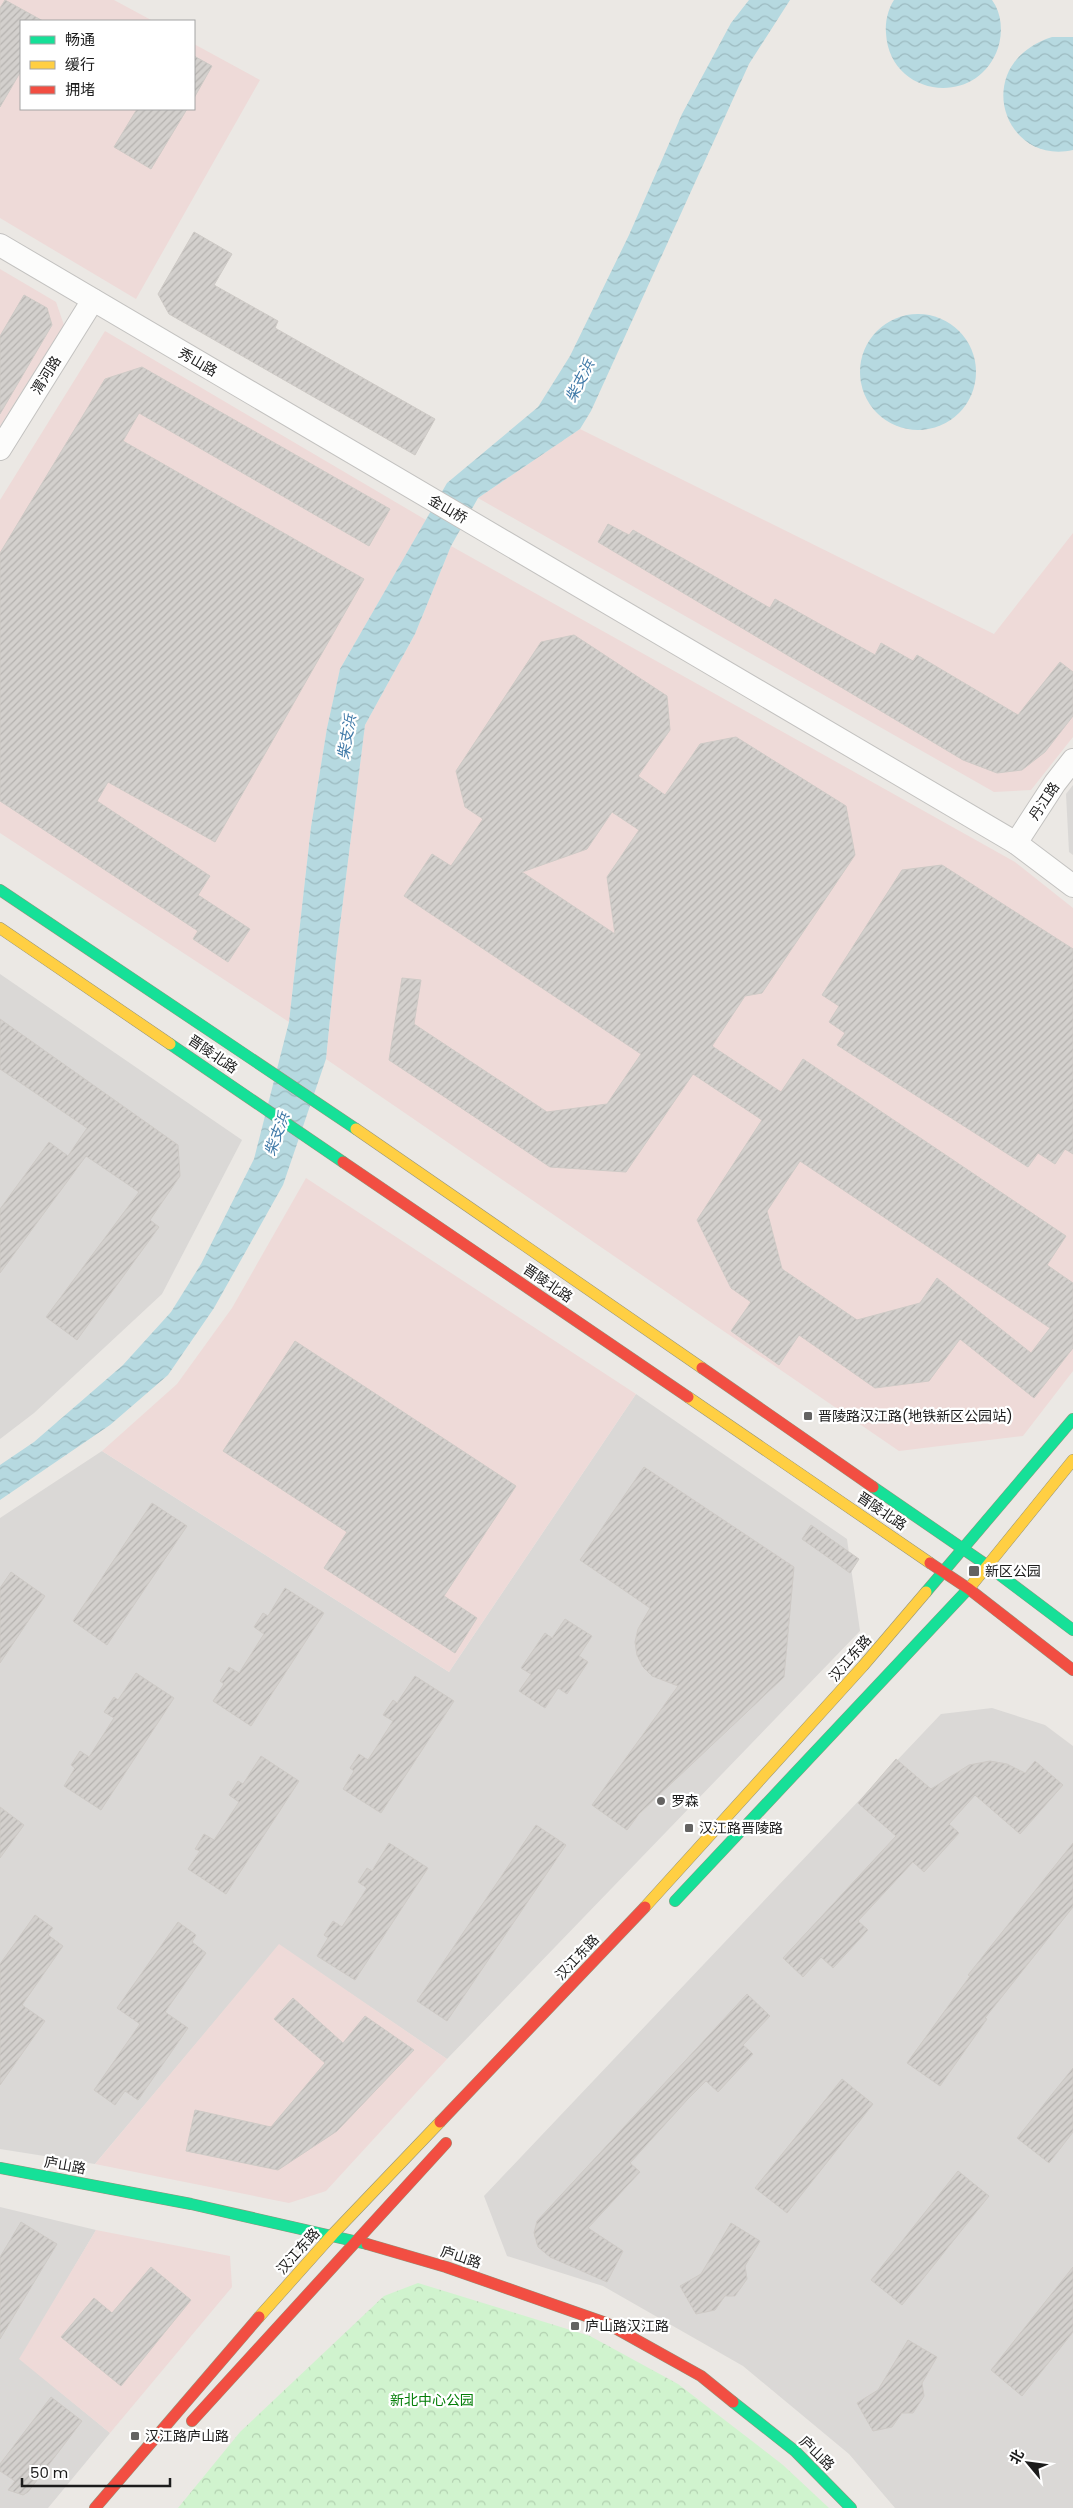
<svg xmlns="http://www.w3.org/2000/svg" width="1073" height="2508" viewBox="0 0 1073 2508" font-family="Poppins,'Noto Sans SC',sans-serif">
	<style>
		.residential { fill: #dad8d6 }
		.commercial { fill: #eedad8 }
		.park { fill: url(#park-crowns) }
		.water { fill: url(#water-waves) }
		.building { fill: url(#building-hatch); stroke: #cecac6; fill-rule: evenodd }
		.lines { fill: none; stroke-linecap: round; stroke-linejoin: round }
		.street-casing { stroke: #c3c2c0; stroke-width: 24 }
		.fast-casing { stroke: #94947c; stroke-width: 12 }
		.slow-casing { stroke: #94947c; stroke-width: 12 }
		.jam-casing { stroke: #94947c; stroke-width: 12 }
		.street { stroke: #fcfcfb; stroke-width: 22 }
		.fast { stroke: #16e098; stroke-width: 11 }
		.slow { stroke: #ffcf43; stroke-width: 11 }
		.jam { stroke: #f24e42; stroke-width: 11 }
		.poi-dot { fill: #646362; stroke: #fff; stroke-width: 2 }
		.labels { text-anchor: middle; stroke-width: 4.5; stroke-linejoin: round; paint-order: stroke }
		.street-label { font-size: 14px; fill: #1c1c1c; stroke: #fff }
		.poi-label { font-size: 14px; fill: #1c1c1c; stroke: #fff; text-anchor: start }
		.park-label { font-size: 14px; fill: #057f09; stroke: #fff }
		.water-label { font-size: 15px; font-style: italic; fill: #417aa8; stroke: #fff }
	</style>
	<defs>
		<pattern id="park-crowns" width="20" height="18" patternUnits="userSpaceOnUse" patternTransform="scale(1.25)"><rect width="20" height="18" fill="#d0f3ce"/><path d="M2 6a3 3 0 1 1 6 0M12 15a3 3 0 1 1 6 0" fill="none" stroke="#b2d0b0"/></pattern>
		<pattern id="water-waves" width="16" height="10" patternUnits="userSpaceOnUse" patternTransform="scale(1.25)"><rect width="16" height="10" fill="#b6d9e0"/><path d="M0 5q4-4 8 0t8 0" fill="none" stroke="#9cbac0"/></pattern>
		<pattern id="building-hatch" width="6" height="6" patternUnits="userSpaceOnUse" patternTransform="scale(1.25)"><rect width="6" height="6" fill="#d3d0cd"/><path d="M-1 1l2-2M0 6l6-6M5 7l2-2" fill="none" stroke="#b5b2af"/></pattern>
	</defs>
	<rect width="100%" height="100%" fill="#ebe8e4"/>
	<!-- residential -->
	<g class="residential">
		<polygon points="1073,785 1073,855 1069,852 1066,794"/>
		<polygon points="0,974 242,1140 162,1294 34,1413 0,1439"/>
		<polygon points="636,1394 847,1539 860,1631 447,2059 279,1945 95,2164 0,2149 0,1518 102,1451 449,1672"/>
		<polygon points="992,1708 1045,1725 1073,1746 1073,2508 895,2508 849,2454 743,2366 603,2286 507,2256 484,2196 941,1714"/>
		<polygon points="0,2207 96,2230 20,2359 110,2433 48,2508 0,2508"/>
	</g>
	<!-- commercial -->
	<g class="commercial">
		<polygon points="0,0 114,0 153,21 21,21 21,109 194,109 194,44 260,80 136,299 0,218"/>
		<polygon points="0,269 56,302 64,325 0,426"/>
		<polygon points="105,331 426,520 340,669 327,728 311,827 289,1022 0,833 0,500"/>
		<polygon points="580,429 994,634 1073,533 1073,737 1031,790 994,792 478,498"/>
		<polygon points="451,546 1015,862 1073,908 1073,1371 1023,1436 899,1451 326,1059 336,957 365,725 415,634"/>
		<polygon points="306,1178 636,1394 449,1672 102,1451 177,1384 232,1308"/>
		<polygon points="279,1944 447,2059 326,2191 289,2203 95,2164"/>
		<polygon points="96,2230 230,2256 232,2287 110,2433 19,2359"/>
	</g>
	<!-- park -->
	<polygon class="park" points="418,2283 590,2336 678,2384 783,2465 829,2508 178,2508 240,2432 384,2296"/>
	<!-- water -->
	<g class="water">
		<polygon points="749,0 790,0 749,64 591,411 580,429 478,498 451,546 415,634 365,725 336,957 326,1059 283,1185 214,1308 168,1375 110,1425 0,1500 0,1465 34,1442 123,1365 171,1312 201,1264 254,1159 289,1022 311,827 327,728 340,669 447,483 538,407 570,356 629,235 682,114 731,23"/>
		<path d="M894,0H992C1002,13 1003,33 998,48C977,109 889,97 886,33C885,22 888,9 894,0Z"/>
		<path d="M1052,37H1073V150C1003,166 969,64 1052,37Z"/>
		<circle cx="918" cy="372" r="58"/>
	</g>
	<!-- building -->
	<g class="building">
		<polygon points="5,0 43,21 21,21 21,71 0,107 0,8"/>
		<polygon points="194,56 212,66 194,98"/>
		<polygon points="137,109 187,109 151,169 114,147"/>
		<polygon points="194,232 232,254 214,285 278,321 275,328 435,419 415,455 169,314 158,294"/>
		<polygon points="24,295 47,308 52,325 0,414 0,336"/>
		<polygon points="142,367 390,509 369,546 139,413 123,441 364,579 215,842 108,782 97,801 210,876 198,895 250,929 228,962 193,939 198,931 0,801 0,553 105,379"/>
		<polygon points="608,524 629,535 633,530 770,608 775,599 875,655 881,643 913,661 917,655 1018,715 1060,662 1073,672 1073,716 1045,752 1022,770 997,773 963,760 598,542"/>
		<path d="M574,635L667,696L670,730L638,776L665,795L700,744L736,737L846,806L855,855L762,993L745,996L712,1046L781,1092L803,1059L1066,1236L1047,1265L1073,1283V1348L1034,1398L960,1339L929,1381L875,1388L799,1335L779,1365L731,1331L751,1302L731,1288L697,1220L762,1120L693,1074L626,1172L550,1167L389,1060L402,978L421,980L414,1024L547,1112L607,1104L641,1054L404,896L432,854L451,866L483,819L465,807L456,771L541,642ZM612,812L639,830L607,877L615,934L522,872L587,849ZM800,1161L948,1260L1050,1328L1031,1353L937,1278L920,1303L857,1320L782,1269L767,1211Z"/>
		<polygon points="942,865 1073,949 1073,1154 1065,1149 1055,1164 1038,1153 1028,1167 837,1045 845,1033 829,1022 839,1006 822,995 902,870"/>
		<polygon points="0,1019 178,1145 180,1176 150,1220 159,1227 77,1340 46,1317 139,1192 86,1156 0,1273 0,1209 49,1142 68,1156 87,1128 0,1069"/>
		<polygon points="295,1341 516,1486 444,1596 477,1618 455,1653 324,1568 347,1532 223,1451"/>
		<polygon points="644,1467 794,1567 784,1677 639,1814 627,1830 592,1805 678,1686 652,1676 643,1667 637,1655 635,1642 638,1629 650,1608 580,1560"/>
		<polygon points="152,1503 187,1526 107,1645 73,1621"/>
		<polygon points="811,1525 859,1559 850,1573 802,1539"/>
		<polygon points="11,1572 45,1596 0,1663 0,1588"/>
		<polygon points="285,1588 324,1613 251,1726 213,1701 224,1684 220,1681 229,1667 239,1673 264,1634 254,1627 263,1613 268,1616"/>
		<polygon points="565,1619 592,1636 579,1656 588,1662 567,1694 558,1688 545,1708 519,1691 531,1674 521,1668 545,1633 552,1638"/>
		<polygon points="136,1673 174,1698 101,1810 64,1786 75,1768 71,1765 80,1751 89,1757 114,1718 104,1712 114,1697 118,1700"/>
		<polygon points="415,1676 454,1701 381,1813 343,1789 354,1771 350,1768 359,1754 368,1760 393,1721 383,1715 393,1700 397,1703"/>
		<polygon points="261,1756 299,1781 226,1894 188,1869 200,1851 195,1849 204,1834 214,1840 239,1802 229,1795 238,1781 243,1784"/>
		<polygon points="896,1759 931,1789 969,1765 990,1761 1007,1764 1025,1773 1035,1761 1063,1785 1020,1834 975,1795 949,1824 959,1833 924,1872 913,1862 885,1892 858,1921 868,1930 833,1968 821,1957 803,1977 783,1958 896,1836 858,1803"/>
		<polygon points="0,1807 24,1825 0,1858"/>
		<polygon points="536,1825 566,1845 447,2021 417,2001"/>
		<polygon points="389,1843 428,1868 355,1980 317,1956 328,1938 324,1935 333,1921 342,1927 367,1888 358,1882 367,1868 372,1871"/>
		<polygon points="1073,1843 1073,1907 985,2018 987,2019 940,2086 907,2063 970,1976 968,1975"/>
		<polygon points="35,1915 53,1928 48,1935 63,1946 22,2005 45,2021 0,2085 0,1964"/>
		<polygon points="178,1922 196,1935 192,1942 206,1953 165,2012 188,2028 138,2100 125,2091 115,2105 94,2090 140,2024 117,2008"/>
		<polygon points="747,1994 770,2016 743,2045 753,2054 718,2092 706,2081 687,2100 630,2163 640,2172 588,2228 623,2251 607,2282 550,2257 538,2247 534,2233 537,2221"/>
		<polygon points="293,1998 343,2043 365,2016 414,2050 337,2131 278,2170 186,2151 195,2110 271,2127 325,2063 274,2019"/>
		<polygon points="1073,2068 1073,2132 1049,2163 1017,2138"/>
		<polygon points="842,2079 873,2104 787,2213 755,2188"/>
		<polygon points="958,2171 989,2196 902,2305 871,2280"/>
		<polygon points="21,2222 57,2244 0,2339 0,2257"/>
		<polygon points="731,2223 760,2241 745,2266 747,2279 735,2296 725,2296 715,2310 696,2314 680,2286 701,2274"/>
		<polygon points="151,2267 191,2300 121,2386 61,2337 94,2298 112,2313"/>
		<polygon points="1073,2267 1073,2332 1022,2396 991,2370"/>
		<polygon points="908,2340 937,2357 922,2383 924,2396 913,2413 902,2413 892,2427 873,2431 857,2403 878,2390"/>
		<polygon points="51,2397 82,2421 28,2492 23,2495 8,2490 15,2481 0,2471 0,2464"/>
	</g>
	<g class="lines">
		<defs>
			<g id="street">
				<polyline points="0,245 1016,843 1073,886"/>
				<polyline points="0,449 93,300"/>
				<polyline points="1016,843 1055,783 1073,760"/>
			</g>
			<g id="fast">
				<polyline points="0,890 356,1129"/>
				<polyline points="170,1044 343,1162"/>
				<polyline points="873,1487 988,1566 1073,1630"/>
				<polyline points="926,1592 1073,1419"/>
				<polyline points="675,1901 971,1586"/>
				<polyline points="0,2168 191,2204 367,2244"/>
				<polyline points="733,2402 795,2451 851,2508"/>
			</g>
			<g id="slow">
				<polyline points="0,928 170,1044"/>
				<polyline points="356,1129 702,1368"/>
				<polyline points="688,1397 930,1563"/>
				<polyline points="971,1586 1073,1460"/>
				<polyline points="645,1907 863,1666 926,1592"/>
				<polyline points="259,2317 333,2234 440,2122"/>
			</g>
			<g id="jam">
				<polyline points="343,1162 688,1397"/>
				<polyline points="702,1368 873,1487"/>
				<polyline points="930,1563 969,1589 1073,1670"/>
				<polyline points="440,2122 645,1907"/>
				<polyline points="367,2244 446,2267 606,2323 701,2376 733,2402"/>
				<polyline points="192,2421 446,2143"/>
				<polyline points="95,2508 259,2317"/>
			</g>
		</defs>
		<!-- street casing -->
		<use href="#street" class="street-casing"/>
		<!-- fast casing -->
		<use href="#fast" class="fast-casing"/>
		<!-- slow casing -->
		<use href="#slow" class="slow-casing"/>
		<!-- jam casing -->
		<use href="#jam" class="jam-casing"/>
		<!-- street -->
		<use href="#street" class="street"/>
		<!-- fast -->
		<use href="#fast" class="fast"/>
		<!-- slow -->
		<use href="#slow" class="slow"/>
		<!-- jam -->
		<use href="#jam" class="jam"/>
	</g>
	<!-- markers -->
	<g class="poi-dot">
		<rect x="803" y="1411" width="10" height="10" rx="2.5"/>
		<rect x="968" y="1565" width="12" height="12" rx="2.5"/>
		<circle cx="661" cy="1801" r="5"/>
		<rect x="684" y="1823" width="10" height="10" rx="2.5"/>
		<rect x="570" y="2321" width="10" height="10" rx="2.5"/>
		<rect x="130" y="2431" width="10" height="10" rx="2.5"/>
	</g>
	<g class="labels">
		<!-- street labels -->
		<g class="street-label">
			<text transform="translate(198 362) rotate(30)" y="5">秀山路</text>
			<text transform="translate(46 375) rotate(-58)" y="5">渭河路</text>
			<text transform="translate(448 509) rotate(30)" y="5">金山桥</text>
			<text transform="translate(1044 801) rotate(-56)" y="5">丹江路</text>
			<text transform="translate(213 1054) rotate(34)" y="5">晋陵北路</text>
			<text transform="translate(548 1283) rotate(34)" y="5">晋陵北路</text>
			<text transform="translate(882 1511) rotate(34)" y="5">晋陵北路</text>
			<text transform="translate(850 1658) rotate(-49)" y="5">汉江东路</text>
			<text transform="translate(577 1957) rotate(-47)" y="5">汉江东路</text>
			<text transform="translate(65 2165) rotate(10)" y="5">庐山路</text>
			<text transform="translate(298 2251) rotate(-48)" y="5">汉江东路</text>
			<text transform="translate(461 2257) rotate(18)" y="5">庐山路</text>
			<text transform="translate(817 2453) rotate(44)" y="5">庐山路</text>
		</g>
		<!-- poi labels -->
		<g class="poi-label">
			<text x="818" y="1421">晋陵路汉江路(地铁新区公园站)</text>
			<text x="985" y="1576">新区公园</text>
			<text x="671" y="1806">罗森</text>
			<text x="699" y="1833">汉江路晋陵路</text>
			<text x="585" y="2331">庐山路汉江路</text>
			<text x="145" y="2441">汉江路庐山路</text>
		</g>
		<!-- park labels -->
		<g class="park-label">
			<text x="432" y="2405">新北中心公园</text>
		</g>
		<!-- water labels -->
		<g class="water-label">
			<text transform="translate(580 381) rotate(-63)" y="5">柴支浜</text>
			<text transform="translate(347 737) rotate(-80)" y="5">柴支浜</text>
			<text transform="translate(277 1134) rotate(-70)" y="5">柴支浜</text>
		</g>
	</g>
	<!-- legend -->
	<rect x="20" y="20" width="175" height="90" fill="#ffffff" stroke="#a4a4a4"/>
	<rect x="30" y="36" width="25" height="8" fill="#16e098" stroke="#a4a4a4"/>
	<text x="65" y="45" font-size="15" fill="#1c1c1c">畅通</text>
	<rect x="30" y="61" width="25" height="8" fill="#ffcf43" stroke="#a4a4a4"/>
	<text x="65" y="70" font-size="15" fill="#1c1c1c">缓行</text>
	<rect x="30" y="86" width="25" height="8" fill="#f24e42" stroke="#a4a4a4"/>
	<text x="65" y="95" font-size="15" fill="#1c1c1c">拥堵</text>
	<!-- north arrow -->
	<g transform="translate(1028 2463) rotate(299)" stroke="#ffffff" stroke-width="4" paint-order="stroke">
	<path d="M0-4L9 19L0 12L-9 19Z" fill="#1c1c1c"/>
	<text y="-8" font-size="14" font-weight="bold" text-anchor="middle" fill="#1c1c1c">北</text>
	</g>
	<!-- scale -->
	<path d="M22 2478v8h148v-8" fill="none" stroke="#1c1c1c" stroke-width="2.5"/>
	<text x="30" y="2478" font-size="15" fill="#1c1c1c" stroke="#ffffff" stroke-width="4" paint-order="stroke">50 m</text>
</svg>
